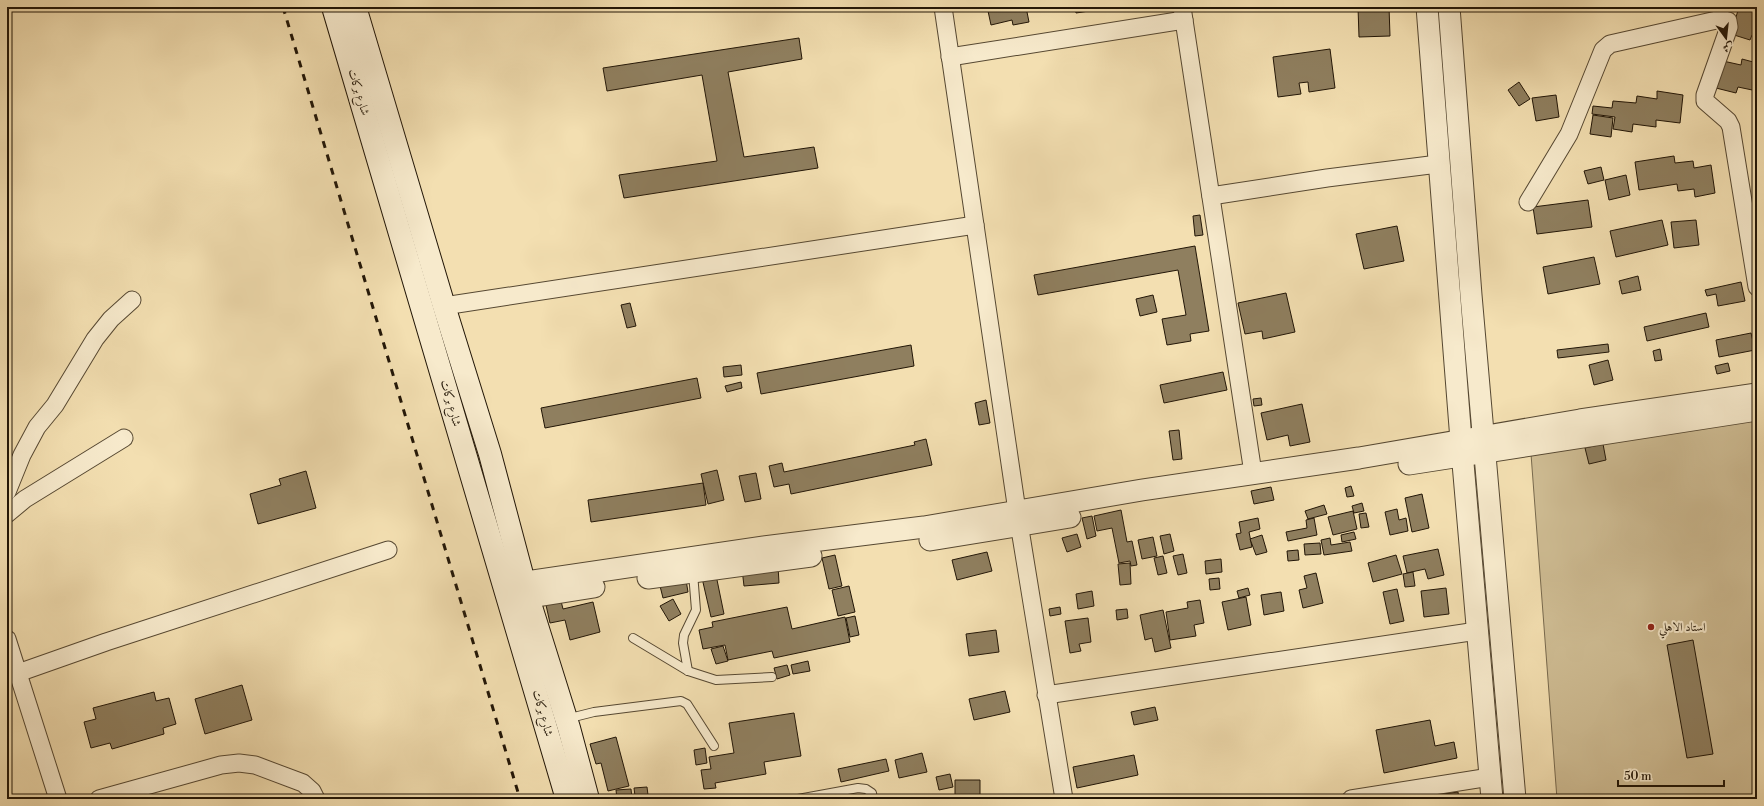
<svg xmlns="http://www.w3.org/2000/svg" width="1764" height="806" viewBox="0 0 1764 806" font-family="'Libre Bodoni',Amiri,serif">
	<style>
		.green { fill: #cfbd94; stroke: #786a4e }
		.building { fill: #8f7f5f; stroke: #221607 }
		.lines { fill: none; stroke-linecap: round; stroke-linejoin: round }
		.service-casing { stroke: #564832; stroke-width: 10 }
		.minor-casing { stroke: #564832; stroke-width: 19 }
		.tertiary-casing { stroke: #564832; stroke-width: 23 }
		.secondary-casing { stroke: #221607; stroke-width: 24 }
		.service { stroke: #f7eacc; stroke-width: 8 }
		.minor { stroke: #f7eacc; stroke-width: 17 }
		.tertiary { stroke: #f7eacc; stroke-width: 21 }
		.secondary { stroke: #f7eacc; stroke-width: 22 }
		.rail { stroke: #221607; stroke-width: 3; stroke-dasharray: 7 7; stroke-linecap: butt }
		.poi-dot { fill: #8f2418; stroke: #f7eacc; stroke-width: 1.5 }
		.labels { text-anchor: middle; stroke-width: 4; stroke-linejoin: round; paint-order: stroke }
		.street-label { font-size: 12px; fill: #221607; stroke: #f7eacc }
		.poi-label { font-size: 12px; fill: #221607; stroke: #f7eacc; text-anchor: start }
	</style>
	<rect width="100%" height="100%" fill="#f3dfb1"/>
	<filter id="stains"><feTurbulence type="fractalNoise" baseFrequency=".005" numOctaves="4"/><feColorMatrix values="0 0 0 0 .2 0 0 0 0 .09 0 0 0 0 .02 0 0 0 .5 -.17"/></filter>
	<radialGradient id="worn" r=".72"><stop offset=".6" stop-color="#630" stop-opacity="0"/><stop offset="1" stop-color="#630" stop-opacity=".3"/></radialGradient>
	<!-- green -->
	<polygon class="green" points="1757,417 1757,799 1557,799 1531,454"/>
	<!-- building -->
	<g class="building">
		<polygon points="994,7 1026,7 1029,22 1013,25 1012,20 991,25 988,11 994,9"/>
		<polygon points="1075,7 1088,7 1089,11 1076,13"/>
		<polygon points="1358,7 1389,7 1390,36 1359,37"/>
		<polygon points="1739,7 1755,9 1757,7 1757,36 1752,35 1750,40 1731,34"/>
		<polygon points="799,38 802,59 728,72 744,157 814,147 818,168 624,198 619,175 717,161 702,75 607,91 603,68"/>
		<polygon points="1330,49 1335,88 1309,92 1308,82 1299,83 1301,94 1278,97 1273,57"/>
		<polygon points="1742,59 1757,63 1757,91 1738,87 1736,93 1716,88 1723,61 1741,65"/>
		<polygon points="1519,82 1530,99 1519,106 1508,90"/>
		<polygon points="1657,91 1683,95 1680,123 1656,120 1656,127 1633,124 1632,132 1613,129 1615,117 1592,114 1593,106 1612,108 1613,101 1636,103 1637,96 1657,99"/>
		<polygon points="1556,95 1559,117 1536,121 1532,98"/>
		<polygon points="1593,115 1613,118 1611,137 1590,134"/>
		<polygon points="1674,156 1675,163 1693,161 1694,168 1711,165 1715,193 1695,197 1694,189 1678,191 1677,184 1639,190 1635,162"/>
		<polygon points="1601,167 1604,180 1588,184 1584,171"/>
		<polygon points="1626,175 1630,195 1609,200 1605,180"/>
		<polygon points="1588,200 1592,227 1537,234 1533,207"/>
		<polygon points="1200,215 1203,235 1195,236 1193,216"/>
		<polygon points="1662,220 1668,245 1616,257 1610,231"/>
		<polygon points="1696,220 1699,245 1674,248 1671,222"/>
		<polygon points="1397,226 1404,261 1364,269 1356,234"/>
		<polygon points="1195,246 1209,331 1190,334 1191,341 1167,345 1162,319 1186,315 1178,270 1038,295 1034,275"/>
		<polygon points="1594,257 1600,284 1548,294 1543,267"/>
		<polygon points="1638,276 1641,290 1622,294 1619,281"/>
		<polygon points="1741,282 1745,301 1718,306 1716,294 1707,296 1705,290"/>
		<polygon points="1286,293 1295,332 1263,339 1262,331 1245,334 1238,303"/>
		<polygon points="1153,295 1157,312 1140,316 1136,299"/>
		<polygon points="630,303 636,326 627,328 621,305"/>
		<polygon points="1706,313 1709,327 1647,341 1644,327"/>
		<polygon points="1751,333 1755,350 1719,357 1716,340"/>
		<polygon points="1608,344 1609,352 1558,358 1557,350"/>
		<polygon points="911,345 914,366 761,394 757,373"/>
		<polygon points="1660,349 1662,360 1655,361 1653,351"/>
		<polygon points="1608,360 1613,380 1594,385 1589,365"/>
		<polygon points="1728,363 1730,371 1717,374 1715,366"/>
		<polygon points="741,365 742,375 724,377 723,367"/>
		<polygon points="1223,372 1227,390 1164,403 1160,385"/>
		<polygon points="697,378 701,398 545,428 541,408"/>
		<polygon points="741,382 742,388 727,392 725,386"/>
		<polygon points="1261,398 1262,405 1254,406 1253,399"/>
		<polygon points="986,400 990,423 979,425 975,403"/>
		<polygon points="1302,404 1310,442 1290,446 1288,435 1267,440 1261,413"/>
		<polygon points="1179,430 1182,459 1173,460 1169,431"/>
		<polygon points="926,439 932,465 791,494 789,484 774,487 769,466 782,463 784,472 915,445 914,442"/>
		<polygon points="1603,444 1606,460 1589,464 1585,448"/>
		<polygon points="717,470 724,500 708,504 701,474"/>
		<polygon points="306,471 316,508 258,524 250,494 281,485 279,479"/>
		<polygon points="756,473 761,499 745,502 739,476"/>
		<polygon points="703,483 706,505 591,522 588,500"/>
		<polygon points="1351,486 1354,496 1347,497 1345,488"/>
		<polygon points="1271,487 1274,500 1254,504 1251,491"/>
		<polygon points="1422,494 1429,528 1412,532 1405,498"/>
		<polygon points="1362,503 1364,511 1354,513 1352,506"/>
		<polygon points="1324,505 1327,514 1308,519 1305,511"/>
		<polygon points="1397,509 1399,520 1406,518 1408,531 1390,535 1385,512"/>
		<polygon points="1121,510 1127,542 1132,541 1137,565 1131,566 1130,561 1119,563 1112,528 1097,531 1094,516"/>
		<polygon points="1353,511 1357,529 1333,535 1328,517"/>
		<polygon points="1366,513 1369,527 1361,528 1359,514"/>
		<polygon points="1092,516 1096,536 1087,539 1082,518"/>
		<polygon points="1258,518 1260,529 1249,532 1252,547 1240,550 1236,534 1241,533 1239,522"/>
		<polygon points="1314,518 1317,535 1288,541 1286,532 1307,528 1306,520"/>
		<polygon points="1354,532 1356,539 1342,542 1341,535"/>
		<polygon points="1077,534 1081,547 1067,552 1062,538"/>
		<polygon points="1170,534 1174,551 1164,554 1160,536"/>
		<polygon points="1262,535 1267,552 1256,555 1250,539"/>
		<polygon points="1153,537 1157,556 1142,559 1138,540"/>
		<polygon points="1330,538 1331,545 1350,542 1352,551 1324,555 1321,540"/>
		<polygon points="1320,543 1321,554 1305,555 1304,544"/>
		<polygon points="1438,549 1444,575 1428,579 1425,569 1407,573 1403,556"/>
		<polygon points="1298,550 1299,560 1288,561 1287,551"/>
		<polygon points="987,552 992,571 957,580 952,560"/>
		<polygon points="1183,554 1187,573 1178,575 1173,556"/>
		<polygon points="835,555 842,586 829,589 822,558"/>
		<polygon points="1396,555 1402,574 1373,582 1368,563"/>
		<polygon points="1163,556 1167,573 1158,575 1154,558"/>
		<polygon points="1221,559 1222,572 1206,574 1205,561"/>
		<polygon points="1130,563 1131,584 1120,585 1118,564"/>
		<polygon points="778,566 779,583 744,586 742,569"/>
		<polygon points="1413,572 1415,586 1405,587 1403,574"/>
		<polygon points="1316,573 1323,603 1303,608 1299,590 1307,588 1304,576"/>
		<polygon points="716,575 724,614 711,617 702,578"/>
		<polygon points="1219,578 1220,589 1210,590 1209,579"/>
		<polygon points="686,580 688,592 663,598 660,586"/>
		<polygon points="849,586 855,612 838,616 832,590"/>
		<polygon points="1248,588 1250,595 1239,598 1237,591"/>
		<polygon points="1446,588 1449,614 1424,617 1421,591"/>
		<polygon points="1397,589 1404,621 1390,624 1383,592"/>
		<polygon points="1092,591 1094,606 1078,609 1076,594"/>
		<polygon points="1281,592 1284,611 1264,615 1261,595"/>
		<polygon points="1246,597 1251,625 1228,630 1222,602"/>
		<polygon points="673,599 681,614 669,621 660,606"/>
		<polygon points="1200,600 1204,623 1194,625 1196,636 1170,640 1166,612 1188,608 1187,602"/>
		<polygon points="561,601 563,609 593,602 600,632 570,640 565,620 550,623 546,605"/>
		<polygon points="787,607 792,629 845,617 850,642 774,658 772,651 728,660 725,645 703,649 699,630 713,627 712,622"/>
		<polygon points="1060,607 1061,614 1050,616 1049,609"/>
		<polygon points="1127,609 1128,618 1117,620 1116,610"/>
		<polygon points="1163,610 1171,648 1155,652 1152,638 1145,640 1140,615"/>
		<polygon points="855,616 859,635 850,637 846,618"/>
		<polygon points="1088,618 1091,642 1079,644 1081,651 1070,653 1065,621"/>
		<polygon points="996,630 999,652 969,656 966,634"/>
		<polygon points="1693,640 1713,754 1687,758 1667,645"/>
		<polygon points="723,646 728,661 716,664 711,649"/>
		<polygon points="808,661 810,671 793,674 791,665"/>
		<polygon points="787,665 790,675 777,679 774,668"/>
		<polygon points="242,685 252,720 205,734 195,699"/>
		<polygon points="1005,691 1010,712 974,720 969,699"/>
		<polygon points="154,692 156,701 169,698 176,724 163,728 164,734 112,749 110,743 91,748 84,722 96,719 93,708"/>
		<polygon points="1155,707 1158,720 1134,725 1131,712"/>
		<polygon points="794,713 801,756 764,762 766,774 715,783 716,788 704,789 701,770 711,769 709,757 734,753 729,723"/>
		<polygon points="1430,720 1435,746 1454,742 1457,758 1384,773 1376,730"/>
		<polygon points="616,737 629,786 608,791 601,763 596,764 590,744"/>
		<polygon points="705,748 707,763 696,765 694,750"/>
		<polygon points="922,753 927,772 899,778 895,760"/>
		<polygon points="1134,755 1138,775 1077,788 1073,767"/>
		<polygon points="886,759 889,771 841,782 838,769"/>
		<polygon points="950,774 953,787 939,790 936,777"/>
		<polygon points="955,780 980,780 980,799 969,799 968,796 955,796"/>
		<polygon points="647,787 648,795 635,796 634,788"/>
		<polygon points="631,789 632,799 617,799 616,790"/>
		<polygon points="1458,792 1459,799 1406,799"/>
		<polygon points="939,797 939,799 919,799"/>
	</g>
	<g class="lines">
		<defs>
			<g id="service">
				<polyline points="633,638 688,671 716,680 772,677"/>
				<polyline points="688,671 683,643 684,635 696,610 693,573"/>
				<polyline points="566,719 594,712 681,701 687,704 714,746"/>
				<polyline points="798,799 858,788 866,789 872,793 873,799"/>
			</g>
			<g id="minor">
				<polyline points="943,7 1017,511 1064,799"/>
				<polyline points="1182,7 1253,473"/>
				<polyline points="950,57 1184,20"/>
				<polyline points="1211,196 1327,178 1438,164"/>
				<polyline points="1528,202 1569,134 1603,50 1610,44 1721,19 1728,21 1729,27 1705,95 1705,101 1728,121 1731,127 1757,287"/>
				<polyline points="444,306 975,225"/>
				<polyline points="7,492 22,455 37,427 55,405 95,339 111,319 132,300"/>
				<polyline points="7,514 25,499 124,438"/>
				<polyline points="7,639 58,799"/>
				<polyline points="18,673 106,642 388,550"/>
				<polyline points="1046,695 1477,631"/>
				<polyline points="99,799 221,765 239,763 255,765 303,783 312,791 316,799"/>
				<polyline points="1351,799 1490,777"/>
			</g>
			<g id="tertiary">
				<polyline points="1427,7 1461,440 1492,799"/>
				<polyline points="1449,7 1471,295 1515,799"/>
				<polyline points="1409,464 1757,410"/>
				<polyline points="930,540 1070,517"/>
				<polyline points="648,578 811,556"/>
				<polyline points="506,585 764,547 924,527 1142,490 1359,458 1580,420 1757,394"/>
				<polyline points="512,600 594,587"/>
			</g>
			<g id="secondary">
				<polyline points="333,7 567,799"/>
				<polyline points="355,7 444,306 490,454 528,597 569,728 588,799"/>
			</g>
		</defs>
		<!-- service casing -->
		<use href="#service" class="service-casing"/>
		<!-- minor casing -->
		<use href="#minor" class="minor-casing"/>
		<!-- tertiary casing -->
		<use href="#tertiary" class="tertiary-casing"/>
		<!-- secondary casing -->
		<use href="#secondary" class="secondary-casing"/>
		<!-- service -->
		<use href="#service" class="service"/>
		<!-- minor -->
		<use href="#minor" class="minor"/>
		<!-- tertiary -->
		<use href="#tertiary" class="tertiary"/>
		<!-- secondary -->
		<use href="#secondary" class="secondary"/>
		<!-- rail -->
		<polyline class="rail" points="283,7 520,799"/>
	</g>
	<!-- markers -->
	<circle class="poi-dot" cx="1651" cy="627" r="4"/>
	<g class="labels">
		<!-- street labels -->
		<g class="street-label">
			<text transform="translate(359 92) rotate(73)" y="4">شارع بركات</text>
			<text transform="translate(451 403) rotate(74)" y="4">شارع بركات</text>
			<text transform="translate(543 713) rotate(74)" y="4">شارع بركات</text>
		</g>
		<!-- poi labels -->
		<g class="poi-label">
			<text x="1659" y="631">استاد الاهلي</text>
		</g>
	</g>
	<!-- margin -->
	<rect width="1764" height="806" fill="none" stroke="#f3dfb1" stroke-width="24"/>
	<rect x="8" y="8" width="1748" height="790" fill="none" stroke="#221607" stroke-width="2"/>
	<rect x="12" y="12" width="1740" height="782" fill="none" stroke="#221607"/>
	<!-- north arrow -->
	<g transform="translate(1726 38) rotate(165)" stroke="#f7eacc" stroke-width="3" paint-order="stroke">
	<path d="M0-3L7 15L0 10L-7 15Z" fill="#221607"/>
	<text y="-6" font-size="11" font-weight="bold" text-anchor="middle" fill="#221607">ش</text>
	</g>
	<!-- scale -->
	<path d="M1618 780v6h106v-6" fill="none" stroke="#221607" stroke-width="2"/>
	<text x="1624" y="780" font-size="12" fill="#221607" stroke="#f7eacc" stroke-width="3" paint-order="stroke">50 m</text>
	<rect width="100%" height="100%" filter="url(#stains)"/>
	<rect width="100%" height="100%" fill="url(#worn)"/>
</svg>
